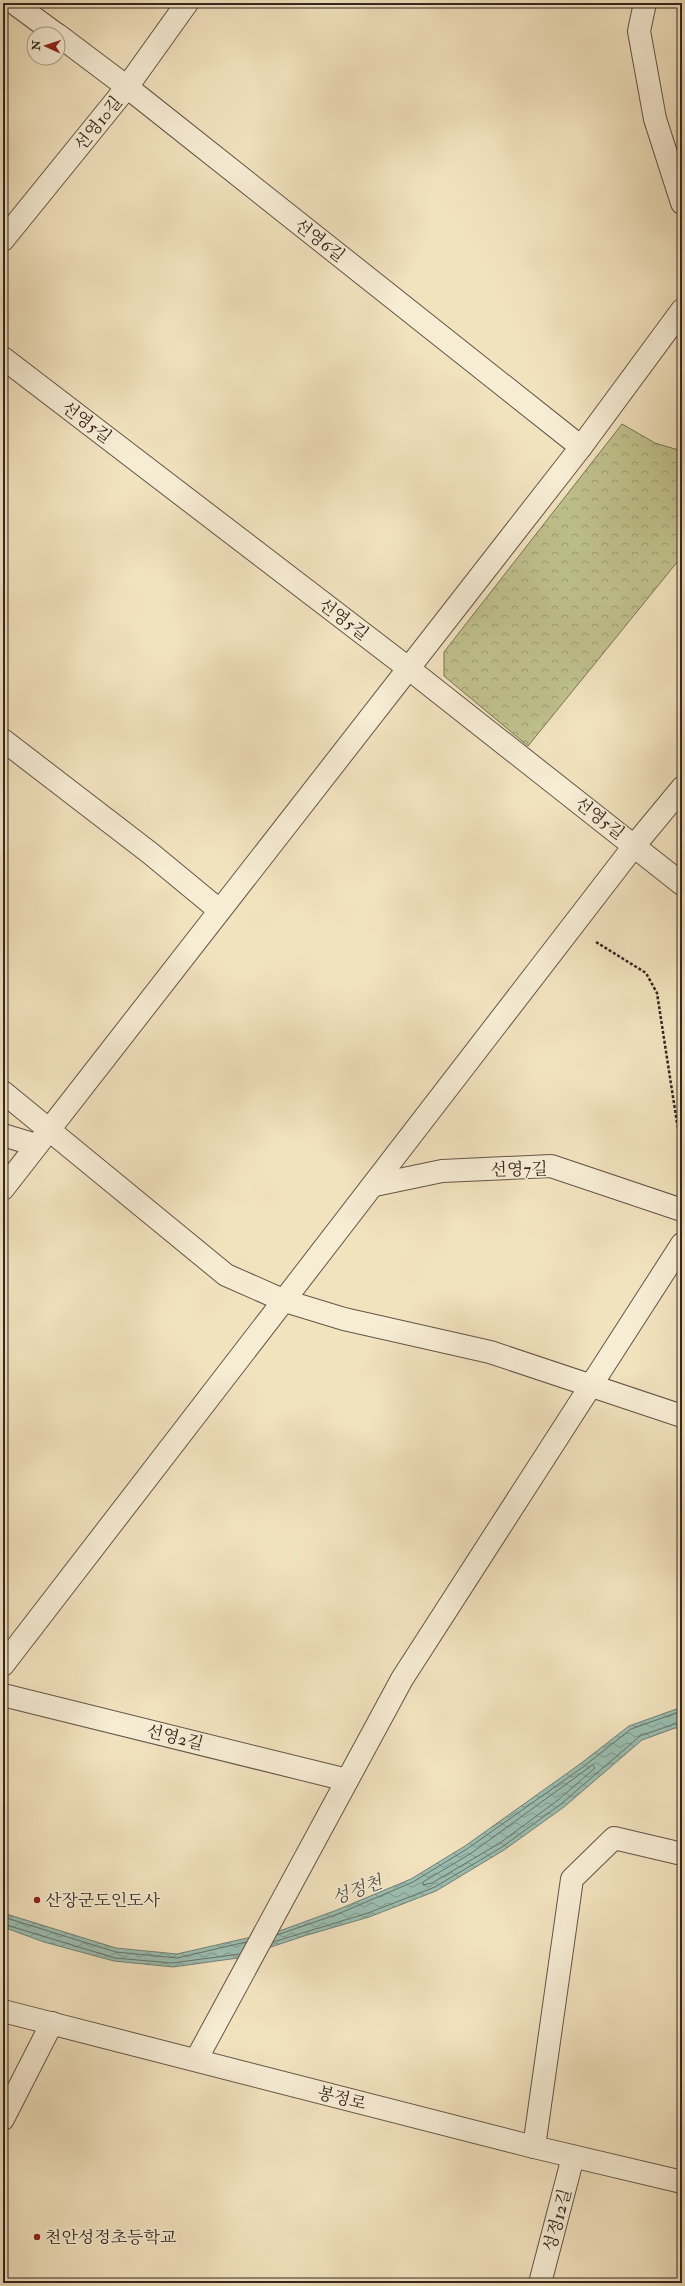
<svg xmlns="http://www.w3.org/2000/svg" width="685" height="2286" viewBox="0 0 685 2286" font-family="'IM FELL Double Pica','Noto Serif KR',serif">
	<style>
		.park { fill: url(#park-crowns); stroke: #7a7457 }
		.water { fill: url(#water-waves); stroke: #728177 }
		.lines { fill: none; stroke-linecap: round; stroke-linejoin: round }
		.shore { stroke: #687268; stroke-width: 1 }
		.building { fill: url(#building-hatch); stroke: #352620 }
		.minor-casing { stroke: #645548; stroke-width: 24 }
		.path { stroke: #352620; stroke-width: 2.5; stroke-dasharray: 3 2; stroke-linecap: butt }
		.minor { stroke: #f7edd5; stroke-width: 22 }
		.poi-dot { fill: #8f2418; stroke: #f7edd5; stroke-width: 1.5 }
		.labels { text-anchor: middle; stroke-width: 3; stroke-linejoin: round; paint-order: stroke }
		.street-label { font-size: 17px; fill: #352620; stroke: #f7edd5 }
		.poi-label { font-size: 17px; fill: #352620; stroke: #f7edd5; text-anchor: start }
		.water-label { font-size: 18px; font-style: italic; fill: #54544c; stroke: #f7edd5 }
	</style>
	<defs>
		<pattern id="park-crowns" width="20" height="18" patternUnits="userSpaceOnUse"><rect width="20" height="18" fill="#c0c28e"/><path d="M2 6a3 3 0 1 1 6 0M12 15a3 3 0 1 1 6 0" fill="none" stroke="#9d9d74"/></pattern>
		<pattern id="water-waves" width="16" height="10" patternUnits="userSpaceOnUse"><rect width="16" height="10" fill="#9bbeb1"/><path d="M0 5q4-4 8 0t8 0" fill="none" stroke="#7f9a90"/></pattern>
		<pattern id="building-hatch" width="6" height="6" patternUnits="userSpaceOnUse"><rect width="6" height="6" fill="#e4a781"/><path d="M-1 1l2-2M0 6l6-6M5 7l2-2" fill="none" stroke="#ba8869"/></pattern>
	</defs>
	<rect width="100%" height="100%" fill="#f2e3bf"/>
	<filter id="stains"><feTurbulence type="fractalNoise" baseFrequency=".005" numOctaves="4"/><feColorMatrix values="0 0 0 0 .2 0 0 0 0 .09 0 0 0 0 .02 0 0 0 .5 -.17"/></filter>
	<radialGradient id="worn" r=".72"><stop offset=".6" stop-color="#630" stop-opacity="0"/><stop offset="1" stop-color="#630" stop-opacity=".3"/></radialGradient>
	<!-- park -->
	<polygon class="park" points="622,424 655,443 682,451 682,546 678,561 528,746 444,676 444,652"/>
	<!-- water -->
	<polygon class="water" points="682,1707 682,1728 675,1728 642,1740 564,1807 504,1850 436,1891 369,1917 304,1936 238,1958 173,1967 114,1961 44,1942 3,1927 3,1913 116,1948 177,1954 282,1930 337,1910 411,1879 465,1846 580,1764 629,1726"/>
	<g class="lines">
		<!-- shore -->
		<g class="shore">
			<polygon points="593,1765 595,1768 558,1800 500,1843 432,1883 423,1885 423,1882 470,1854"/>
			<polyline points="3,1917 116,1952 177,1958 246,1942"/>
			<polyline points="3,1924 115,1958 172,1963 240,1954"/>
			<polyline points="277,1935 338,1914 413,1882 467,1849 583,1767 631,1729 682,1711"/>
			<polyline points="273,1942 368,1913 435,1887 502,1847 561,1804 640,1736 674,1724 682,1724"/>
		</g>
	</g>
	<!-- building -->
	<polygon class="building" points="682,95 682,115 677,114"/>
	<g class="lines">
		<defs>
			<g id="minor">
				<polyline points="14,3 56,34"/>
				<polyline points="645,3 639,31 655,119 682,203"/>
				<polyline points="58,35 127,87 581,447"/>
				<polyline points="3,240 127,87 187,3"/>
				<polyline points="3,358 408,668 682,884"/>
				<polyline points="3,740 150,853 219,910"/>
				<polyline points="3,1092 226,1275 285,1301 344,1319 490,1352 682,1416"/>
				<polyline points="3,1135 36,1145"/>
				<polyline points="375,1185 442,1171 551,1166 682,1210"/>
				<polyline points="3,1189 581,447 682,310"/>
				<polyline points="3,1665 634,846 682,788"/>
				<polyline points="3,1695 347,1780"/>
				<polyline points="3,2011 534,2147 682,2182"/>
				<polyline points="196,2060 402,1679 682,1244"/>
				<polyline points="3,2119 52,2023"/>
				<polyline points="534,2147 572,1879 614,1838 682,1854"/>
				<polyline points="540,2283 573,2157"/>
			</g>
		</defs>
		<!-- minor casing -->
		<use href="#minor" class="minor-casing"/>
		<!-- path -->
		<polyline class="path" points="596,942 646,973 657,993 677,1123 682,1145"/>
		<!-- minor -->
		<use href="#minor" class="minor"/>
	</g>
	<!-- markers -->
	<g class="poi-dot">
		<circle cx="37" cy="1900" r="4"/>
		<circle cx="37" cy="2237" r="4"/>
	</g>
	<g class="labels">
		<!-- street labels -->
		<g class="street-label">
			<text transform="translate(98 123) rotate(-51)" y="6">선영10길</text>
			<text transform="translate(320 240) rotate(38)" y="6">선영6길</text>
			<text transform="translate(87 422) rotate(37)" y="6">선영5길</text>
			<text transform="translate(344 619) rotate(37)" y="6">선영5길</text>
			<text transform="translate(600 818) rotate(38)" y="6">선영5길</text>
			<text transform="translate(519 1169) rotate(-1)" y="6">선영7길</text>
			<text transform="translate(175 1737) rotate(14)" y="6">선영2길</text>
			<text transform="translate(342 2098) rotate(14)" y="6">봉정로</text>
			<text transform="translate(557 2220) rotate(-75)" y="6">성정12길</text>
		</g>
		<!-- poi labels -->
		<g class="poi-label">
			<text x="45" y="1906">산장군도인도사</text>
			<text x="45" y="2243">천안성정초등학교</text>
		</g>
		<!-- water labels -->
		<g class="water-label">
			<text transform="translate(357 1890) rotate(-20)" y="6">성정천</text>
		</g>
	</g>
	<!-- margin -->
	<rect width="685" height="2286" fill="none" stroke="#f2e3bf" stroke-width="16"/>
	<rect x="4" y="4" width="677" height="2278" fill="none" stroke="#352620" stroke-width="2"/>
	<rect x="8" y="8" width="669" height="2270" fill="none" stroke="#352620"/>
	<!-- north arrow -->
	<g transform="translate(46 46) rotate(273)"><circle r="19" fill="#f7edd5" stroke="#a99d8d"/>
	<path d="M0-3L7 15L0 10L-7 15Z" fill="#8f2418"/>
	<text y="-6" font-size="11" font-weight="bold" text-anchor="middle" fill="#352620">N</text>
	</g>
	<rect width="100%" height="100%" filter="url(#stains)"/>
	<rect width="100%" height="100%" fill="url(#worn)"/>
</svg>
